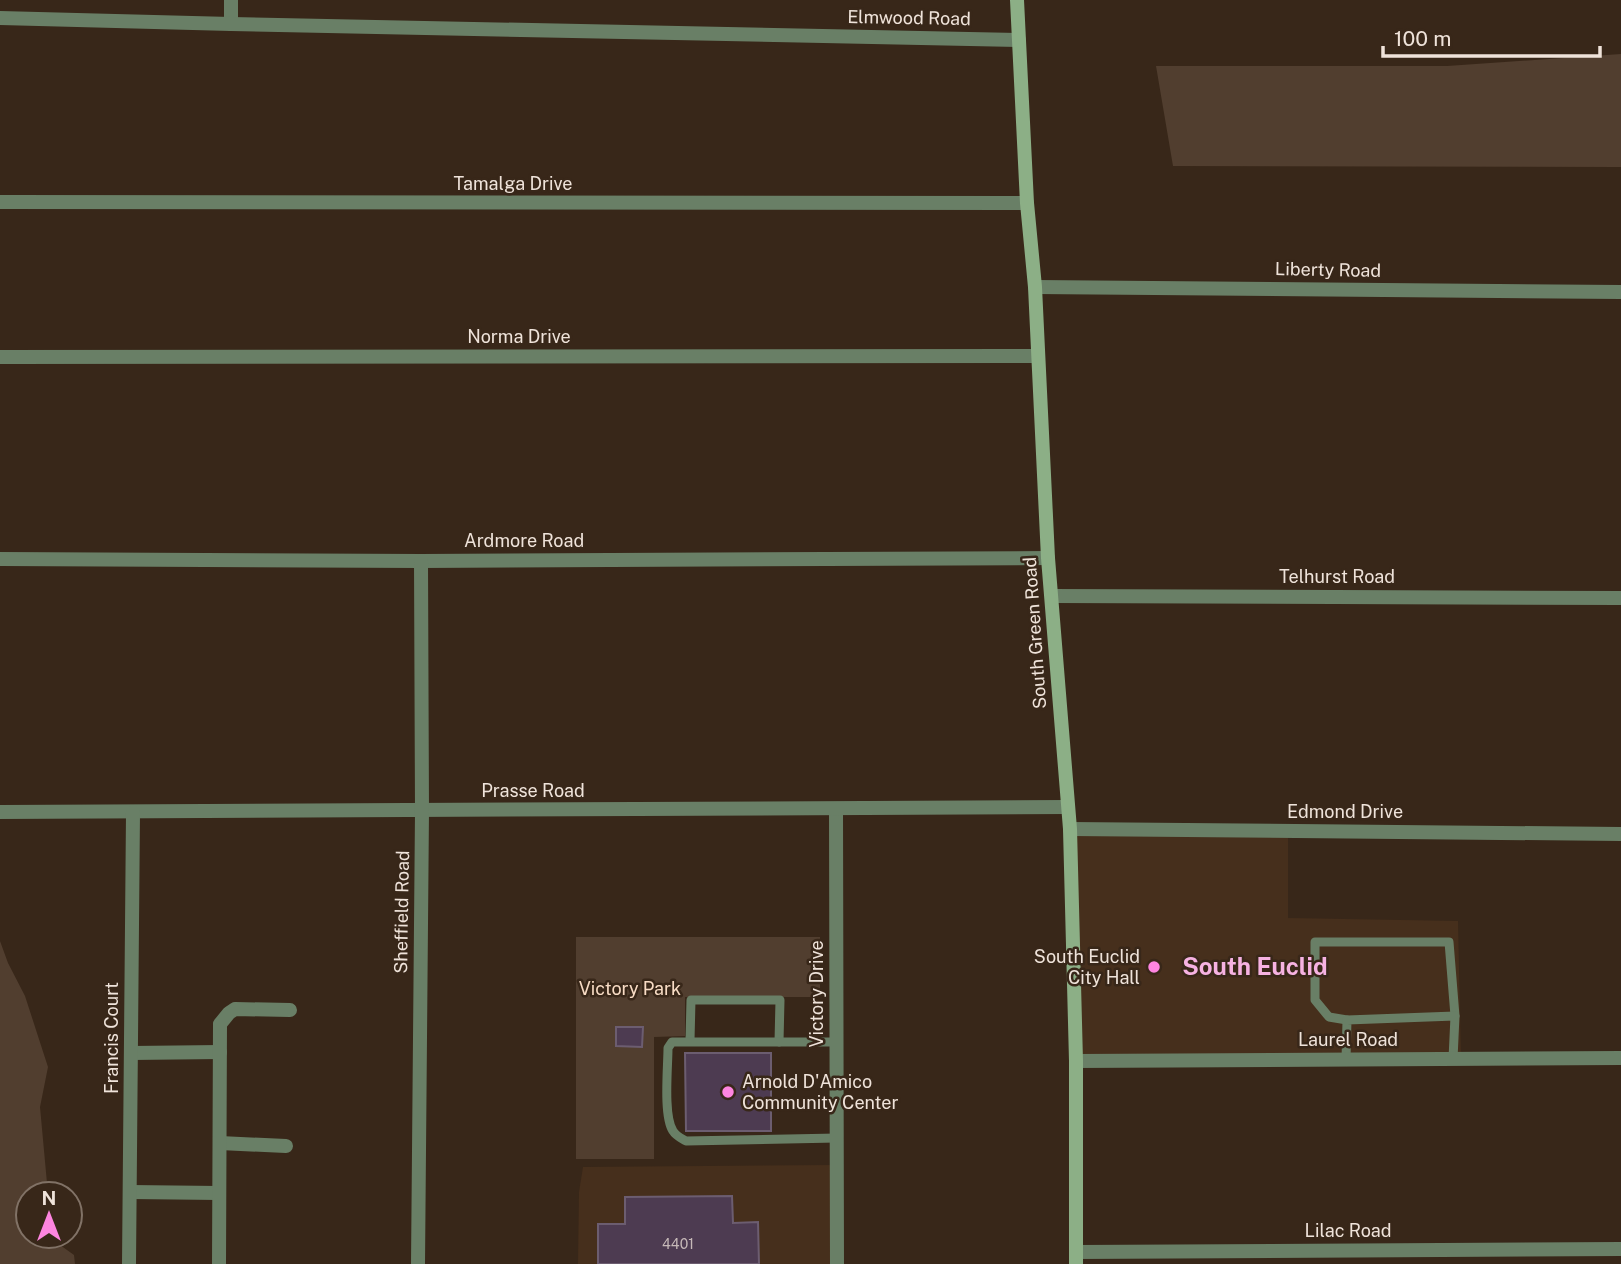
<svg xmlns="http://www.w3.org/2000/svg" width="1621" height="1264" viewBox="0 0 1621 1264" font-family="'Public Sans',sans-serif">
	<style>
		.built { fill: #462f1c }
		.green { fill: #513e2f }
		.building { fill: #4d3b51; stroke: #6c5d70; stroke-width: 2 }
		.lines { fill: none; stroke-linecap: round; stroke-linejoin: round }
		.service { stroke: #697f66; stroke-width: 9 }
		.minor { stroke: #697f66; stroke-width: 14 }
		.secondary { stroke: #8caf86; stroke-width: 14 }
		.poi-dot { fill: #fe85e0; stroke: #382719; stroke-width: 2.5 }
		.labels { text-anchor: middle; stroke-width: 5; stroke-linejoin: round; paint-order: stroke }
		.number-label { font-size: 14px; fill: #c6b9b8 }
		.street-label { font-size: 18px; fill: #efe3da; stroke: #382719 }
		.poi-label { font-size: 18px; fill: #efe3da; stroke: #382719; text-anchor: end }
		.park-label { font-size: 18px; fill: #f8dcc5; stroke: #382719 }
		.district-label { font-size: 24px; font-weight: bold; fill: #f6b2e2; stroke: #382719 }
	</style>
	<rect width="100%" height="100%" fill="#382719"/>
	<!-- built -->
	<g class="built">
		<polygon points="1070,829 1288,831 1288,918 1458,921 1461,1059 1076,1061"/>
		<polygon points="837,1165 837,1264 578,1264 579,1192 583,1167"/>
	</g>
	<!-- green -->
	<g class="green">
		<polygon points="1621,54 1621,167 1173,166 1156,66 1447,66"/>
		<polygon points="576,937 820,937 820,997 685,997 685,1036 654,1037 654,1159 576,1159"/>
		<polygon points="0,941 8,963 25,996 48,1067 40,1107 48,1194 28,1194 28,1236 56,1236 60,1245 74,1255 75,1264 0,1264"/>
	</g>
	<!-- building -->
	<g class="building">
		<polygon points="616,1027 643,1027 642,1047 616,1046"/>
		<polygon points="685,1053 771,1053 771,1131 686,1131"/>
		<polygon points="732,1196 733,1223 758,1222 759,1264 598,1264 598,1224 625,1224 625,1197"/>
	</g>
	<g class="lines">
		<!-- service -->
		<g class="service">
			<polyline points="1347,1020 1329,1017 1315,1000 1315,942 1449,942 1455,1016"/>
			<polyline points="690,1041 691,1000 780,1000 779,1042"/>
			<path d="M837,1042H672L668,1048C668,1067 663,1116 673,1131C676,1136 681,1138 686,1141L837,1138"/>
			<polyline points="1346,1060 1347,1020 1455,1016 1453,1059"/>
		</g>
		<!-- minor -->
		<g class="minor">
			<polyline points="231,0 231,24"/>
			<polyline points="0,18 231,24 1019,40"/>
			<polyline points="0,202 1027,203"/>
			<polyline points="1035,287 1621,292"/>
			<polyline points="0,357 1038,356"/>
			<polyline points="0,559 421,561 1048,558"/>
			<polyline points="1052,596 1621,598"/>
			<polyline points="836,809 837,1264"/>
			<polyline points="0,812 1067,807"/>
			<polyline points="1070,829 1621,834"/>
			<polyline points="131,1053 220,1052"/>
			<polyline points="1076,1061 1621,1058"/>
			<polyline points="220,1143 286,1146"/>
			<polyline points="130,1192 219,1193"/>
			<polyline points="1076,1252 1621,1249"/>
			<polyline points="129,1264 133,813"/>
			<polyline points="219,1264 220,1024 229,1013 235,1009 290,1010"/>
			<polyline points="418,1264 422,811 421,561"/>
		</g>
		<!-- secondary -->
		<polyline class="secondary" points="1017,0 1027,203 1035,287 1048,558 1070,829 1076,1061 1076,1264"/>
	</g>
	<!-- markers -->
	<g class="poi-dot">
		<circle cx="1154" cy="967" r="7"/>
		<circle cx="728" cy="1092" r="7"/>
	</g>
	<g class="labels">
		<!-- number labels -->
		<g class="number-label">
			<text x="678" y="1249">4401</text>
		</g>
		<!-- street labels -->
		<g class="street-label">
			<text transform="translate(909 18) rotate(1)" y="6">Elmwood Road</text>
			<text x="513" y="190">Tamalga Drive</text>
			<text transform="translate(1328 270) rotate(1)" y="6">Liberty Road</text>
			<text x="519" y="343">Norma Drive</text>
			<text x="524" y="547">Ardmore Road</text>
			<text x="1337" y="583">Telhurst Road</text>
			<text transform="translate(1035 633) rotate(-94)" y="6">South Green Road</text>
			<text x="533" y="797">Prasse Road</text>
			<text x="1345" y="818">Edmond Drive</text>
			<text transform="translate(402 912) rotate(-89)" y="6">Sheffield Road</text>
			<text transform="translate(817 994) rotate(-90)" y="6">Victory Drive</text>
			<text transform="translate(112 1038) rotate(-90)" y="6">Francis Court</text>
			<text x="1348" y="1046">Laurel Road</text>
			<text x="1348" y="1237">Lilac Road</text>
		</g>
		<!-- poi labels -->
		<g class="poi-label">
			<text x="1140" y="963">South Euclid<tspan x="1140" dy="21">City Hall</tspan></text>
			<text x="742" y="1088" text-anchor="start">Arnold D'Amico<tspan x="742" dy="21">Community Center</tspan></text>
		</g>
		<!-- park labels -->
		<g class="park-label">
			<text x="630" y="995">Victory Park</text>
		</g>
		<!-- district labels -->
		<g class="district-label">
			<text x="1255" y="975">South Euclid</text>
		</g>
	</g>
	<!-- north arrow -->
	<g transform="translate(49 1215)"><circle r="33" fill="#382719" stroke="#817266" stroke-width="2"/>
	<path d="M0-5L12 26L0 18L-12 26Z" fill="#fe85e0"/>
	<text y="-10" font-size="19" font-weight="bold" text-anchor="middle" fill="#efe3da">N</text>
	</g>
	<!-- scale -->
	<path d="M1383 46v10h217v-10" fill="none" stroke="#efe3da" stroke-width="3.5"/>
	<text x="1394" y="46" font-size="21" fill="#efe3da" stroke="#382719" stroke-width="5" paint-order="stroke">100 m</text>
</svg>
